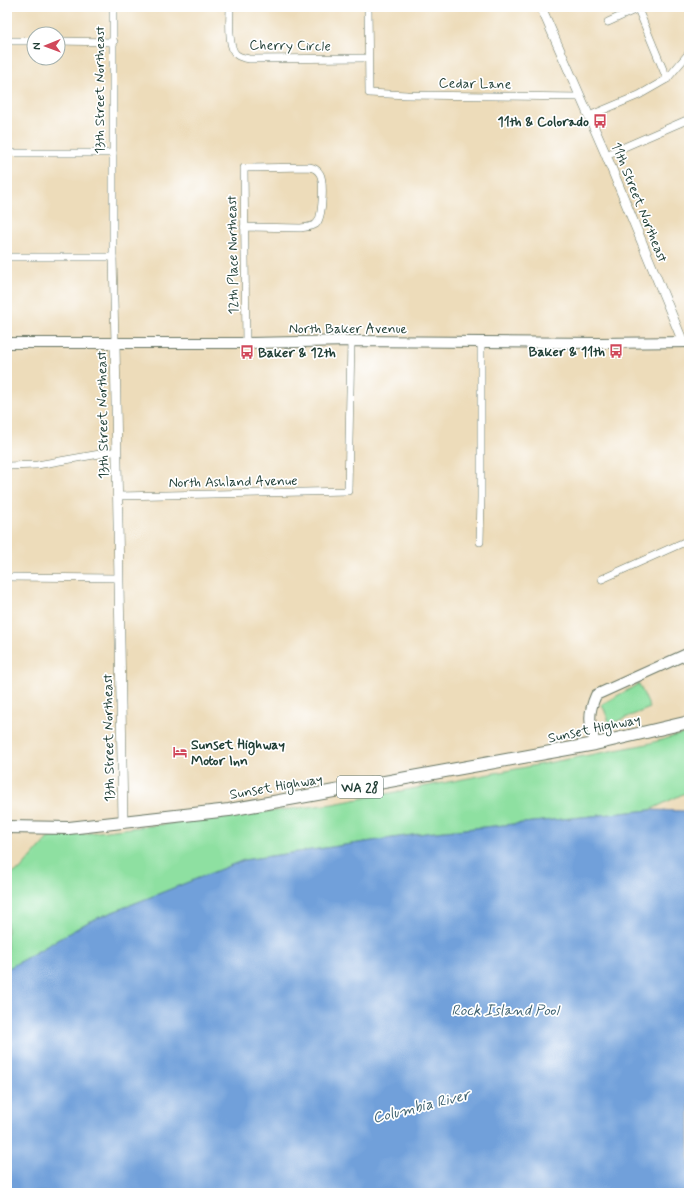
<svg xmlns="http://www.w3.org/2000/svg" width="696" height="1200" viewBox="0 0 696 1200" font-family="Mynerve,sans-serif">
	<style>
		.green { fill: #8ee0a1; stroke: #568e6a }
		.water { fill: #71a0da; stroke: #486e87 }
		.lines { fill: none; stroke-linecap: round; stroke-linejoin: round }
		.minor-casing { stroke: #677563; stroke-width: 8 }
		.tertiary-casing { stroke: #677563; stroke-width: 10 }
		.secondary-casing { stroke: #677563; stroke-width: 12 }
		.trunk-casing { stroke: #677563; stroke-width: 14 }
		.minor { stroke: #fff; stroke-width: 7 }
		.tertiary { stroke: #fff; stroke-width: 9 }
		.secondary { stroke: #fff; stroke-width: 10 }
		.trunk { stroke: #fff; stroke-width: 12 }
		.labels { text-anchor: middle; stroke-width: 3.5; stroke-linejoin: round; paint-order: stroke }
		.shield { fill: #fff; stroke: #627771; stroke-width: 1 }
		.shield-label { font-size: 13px; font-weight: bold; fill: #1f3d34 }
		.street-label { font-size: 14px; fill: #1f3d34; stroke: #fff }
		.poi-label { font-size: 14px; font-weight: bold; fill: #1f3d34; stroke: #fff; text-anchor: end }
		.water-label { font-size: 15px; font-style: italic; fill: #3c606e; stroke: #fff }
	</style>
	<rect width="100%" height="100%" fill="#fff"/>
	<filter id="ink" filterUnits="userSpaceOnUse"><feTurbulence type="fractalNoise" baseFrequency=".025" numOctaves="2"/><feDisplacementMap in="SourceGraphic" scale="8" xChannelSelector="R" yChannelSelector="G"/><feConvolveMatrix kernelMatrix="1 2 1 2 8 2 1 2 1" color-interpolation-filters="sRGB"/></filter>
	<filter id="wash" filterUnits="userSpaceOnUse"><feTurbulence type="fractalNoise" baseFrequency=".012" numOctaves="4" result="noise"/><feDisplacementMap in="SourceGraphic" scale="16" xChannelSelector="R" yChannelSelector="G"/><feGaussianBlur stdDeviation="0.9" result="paint"/><feColorMatrix in="noise" values="0 0 0 0 0 0 0 0 0 0 0 0 0 0 0 0 0 1.4 0 .05"/><feComposite in="paint" operator="in"/></filter>
	<g filter="url(#wash)">
		<rect width="100%" height="100%" fill="#eddcba"/>
		<!-- green -->
		<g class="green">
			<polygon points="639,684 650,708 610,724 602,704"/>
			<polygon points="689,732 689,791 650,810 426,833 244,860 90,921 7,969 7,875 20,870 48,838 333,804 647,744"/>
		</g>
		<!-- water -->
		<polygon class="water" points="650,810 689,811 689,1193 7,1193 7,969 90,921 244,860 426,833"/>
	</g>
	<g filter="url(#ink)">
		<g class="lines">
			<defs>
				<g id="minor">
					<polyline points="113,7 113,257 115,343"/>
					<path d="M230,7C230,19 227,48 237,55C241,58 246,58 249,59L368,58"/>
					<polyline points="368,7 369,93 407,95 580,97"/>
					<polyline points="638,9 667,79"/>
					<polyline points="608,22 641,7"/>
					<polyline points="7,41 34,41"/>
					<polyline points="58,41 114,42"/>
					<polyline points="589,116 639,95 667,79 689,53"/>
					<polyline points="7,153 113,153"/>
					<polyline points="606,155 689,119"/>
					<path d="M244,227L301,228C306,227 312,227 316,224C323,218 324,181 320,174C317,169 314,168 309,167L244,168L246,343"/>
					<polyline points="7,257 113,257"/>
					<polyline points="7,466 37,465 117,451"/>
					<polyline points="118,496 348,491 351,341"/>
					<polyline points="480,542 481,497 481,342"/>
					<polyline points="7,577 119,578"/>
					<polyline points="602,579 689,540"/>
				</g>
				<g id="tertiary">
					<polyline points="541,7 606,155 683,342"/>
					<polyline points="115,343 123,822"/>
				</g>
				<g id="secondary">
					<polyline points="7,343 246,343 351,341 599,343 689,342"/>
					<path d="M595,744C590,724 587,715 596,695L689,653"/>
				</g>
				<polyline id="trunk" points="7,827 69,828 229,810 595,744 689,722"/>
			</defs>
			<!-- minor casing -->
			<use href="#minor" class="minor-casing"/>
			<!-- tertiary casing -->
			<use href="#tertiary" class="tertiary-casing"/>
			<!-- secondary casing -->
			<use href="#secondary" class="secondary-casing"/>
			<!-- trunk casing -->
			<use href="#trunk" class="trunk-casing"/>
			<!-- minor -->
			<use href="#minor" class="minor"/>
			<!-- tertiary -->
			<use href="#tertiary" class="tertiary"/>
			<!-- secondary -->
			<use href="#secondary" class="secondary"/>
			<!-- trunk -->
			<use href="#trunk" class="trunk"/>
		</g>
	</g>
	<!-- icons -->
	<defs>
		<symbol id="bus-bare" viewBox="-9 -9 18 18"><path d="M-5-6H5V4H4V6H2V4H-2V6H-4V4H-5ZM-3.5-4V0h7V-4ZM-3.5 1.2v1.5H-2V1.2ZM2 1.2v1.5H3.5V1.2Z" fill="#d1495b" stroke="#fff" stroke-width="2.5" paint-order="stroke"/></symbol>
		<symbol id="hotel-bare" viewBox="-9 -9 18 18"><path d="M-6-4.5h1.5V1H6V5H4.5V3h-9V5H-6ZM-4 0a1.8 1.8 0 1 1 3.6 0ZM.5 0V-2.5h3Q6-2.5 6 0Z" fill="#d1495b" stroke="#fff" stroke-width="2.5" paint-order="stroke"/></symbol>
	</defs>
	<g fill-rule="evenodd">
		<use href="#bus-bare" x="590" y="111" width="20" height="20"/>
		<use href="#bus-bare" x="606" y="341" width="20" height="20"/>
		<use href="#bus-bare" x="237" y="342" width="20" height="20"/>
		<use href="#hotel-bare" x="170" y="742" width="20" height="20"/>
	</g>
	<g class="labels">
		<!-- shield labels -->
		<rect class="shield" x="337" y="776" width="46" height="22" rx="3"/>
		<g class="shield-label">
			<text x="360" y="792">WA 28</text>
		</g>
		<!-- street labels -->
		<g class="street-label">
			<text transform="translate(290 45) rotate(1)" y="5">Cherry Circle</text>
			<text transform="translate(475 83) rotate(1)" y="5">Cedar Lane</text>
			<text transform="translate(99 90) rotate(-90)" y="5">13th Street Northeast</text>
			<text transform="translate(640 202) rotate(68)" y="5">11th Street Northeast</text>
			<text transform="translate(232 255) rotate(-91)" y="5">12th Place Northeast</text>
			<text x="348" y="333">North Baker Avenue</text>
			<text transform="translate(102 415) rotate(-91)" y="5">13th Street Northeast</text>
			<text transform="translate(233 481) rotate(-1)" y="5">North Ashland Avenue</text>
			<text transform="translate(594 728) rotate(-12)" y="5">Sunset Highway</text>
			<text transform="translate(108 738) rotate(-91)" y="5">13th Street Northeast</text>
			<text transform="translate(276 786) rotate(-10)" y="5">Sunset Highway</text>
		</g>
		<!-- poi labels -->
		<g class="poi-label">
			<text x="589" y="126">11th &amp; Colorado</text>
			<text x="605" y="356">Baker &amp; 11th</text>
			<text x="258" y="357" text-anchor="start">Baker &amp; 12th</text>
			<text x="191" y="749" text-anchor="start">Sunset Highway<tspan x="191" dy="16">Motor Inn</tspan></text>
		</g>
		<!-- water labels -->
		<g class="water-label">
			<text x="505" y="1015">Rock Island Pool</text>
			<text transform="translate(421 1106) rotate(-14)" y="5">Columbia River</text>
		</g>
	</g>
	<!-- margin -->
	<rect width="696" height="1200" fill="none" stroke="#fff" stroke-width="24"/>
	<!-- north arrow -->
	<g transform="translate(46 46) rotate(269)"><circle r="19" fill="#ffffff" stroke="#a5b1ae"/>
	<path d="M0-3L7 15L0 10L-7 15Z" fill="#d1495b"/>
	<text y="-6" font-size="11" font-weight="bold" text-anchor="middle" fill="#1f3d34">N</text>
	</g>
</svg>
